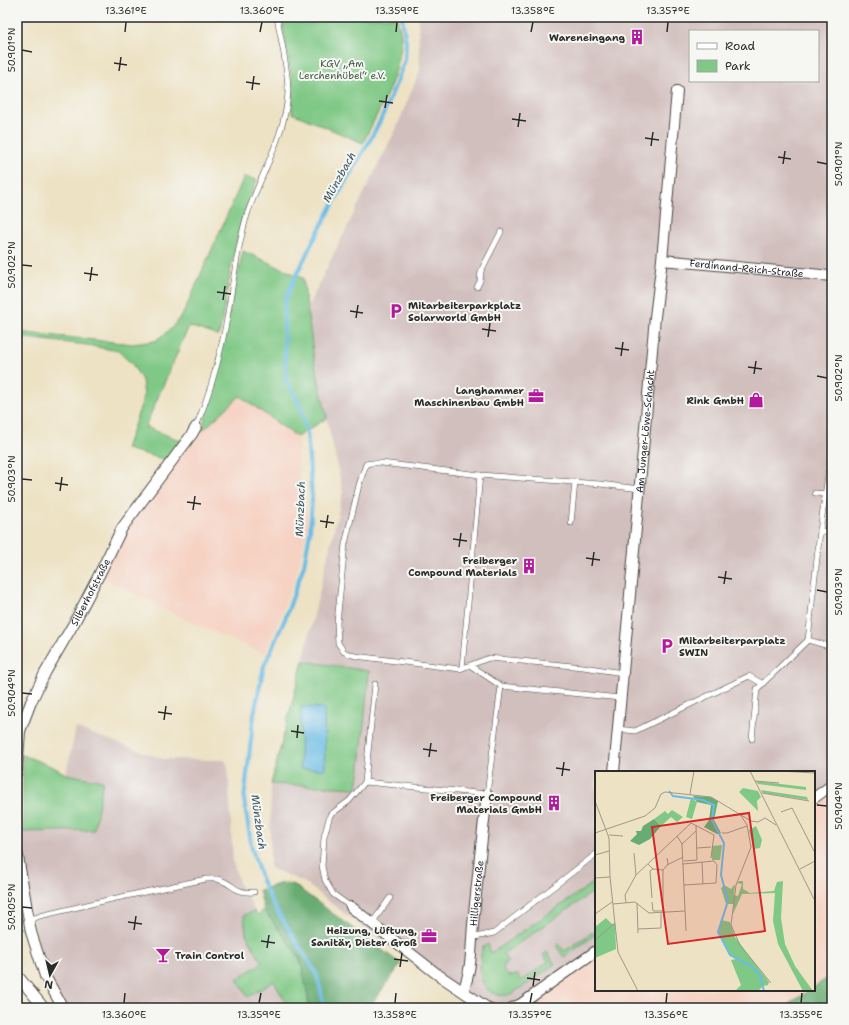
<svg xmlns="http://www.w3.org/2000/svg" width="849" height="1025" viewBox="0 0 849 1025" font-family="'Shantell Sans',sans-serif">
	<style>
		.built { fill: #f6d2c3 }
		.industrial { fill: #d1bfbd; fill-rule: evenodd }
		.green { fill: #7fc885; stroke: #557a58 }
		.forest { fill: #67ac72; stroke: #496c4e }
		.water { fill: #6abce6; stroke: #4a7488 }
		.lines { fill: none; stroke-linecap: round; stroke-linejoin: round }
		.stream { stroke: #6abce6; stroke-width: 4 }
		.service-casing { stroke: #484642; stroke-width: 6 }
		.minor-casing { stroke: #484642; stroke-width: 12 }
		.service { stroke: #fff; stroke-width: 5 }
		.minor { stroke: #fff; stroke-width: 10 }
		.ticks { fill: none; stroke: #2b2b2b; stroke-width: 1.5 }
		.labels { text-anchor: middle; stroke-width: 4; stroke-linejoin: round; paint-order: stroke }
		.poi-label { font-size: 10px; font-weight: bold; fill: #2b2b2b; stroke: #f6f6f2; text-anchor: end }
		.park-label { font-size: 10px; fill: #445a46; stroke: #f6f6f2 }
		.street-label { font-size: 10px; fill: #2b2b2b; stroke: #f6f6f2 }
		.water-label { font-size: 11px; font-style: italic; fill: #3e5663; stroke: #f6f6f2 }
		.inset-river { fill: none; stroke: #6abce6; stroke-width: 2 }
		.inset-road { fill: none; stroke: #9f9987; stroke-width: 1 }
		.view { fill: #d62828; fill-opacity: 0.15; stroke: #d62828; stroke-width: 2 }
		.inset-edge { fill: none; stroke: #2b2b2b; stroke-width: 2 }
		.neatline { fill: none; stroke: #2b2b2b; stroke-width: 1.5 }
		.ticks-label { font-size: 10px; text-anchor: middle; fill: #2b2b2b }
	</style>
	<rect width="100%" height="100%" fill="#f6f6f2"/>
	<filter id="ink" filterUnits="userSpaceOnUse"><feTurbulence type="fractalNoise" baseFrequency=".025" numOctaves="2"/><feDisplacementMap in="SourceGraphic" scale="8" xChannelSelector="R" yChannelSelector="G"/><feConvolveMatrix kernelMatrix="1 2 1 2 8 2 1 2 1" color-interpolation-filters="sRGB"/></filter>
	<filter id="wash" filterUnits="userSpaceOnUse"><feTurbulence type="fractalNoise" baseFrequency=".012" numOctaves="4" result="noise"/><feDisplacementMap in="SourceGraphic" scale="16" xChannelSelector="R" yChannelSelector="G"/><feGaussianBlur stdDeviation="0.9" result="paint"/><feColorMatrix in="noise" values="0 0 0 0 0 0 0 0 0 0 0 0 0 0 0 0 0 1.4 0 .05"/><feComposite in="paint" operator="in"/></filter>
	<g filter="url(#wash)">
		<rect width="100%" height="100%" fill="#ede2c4"/>
		<!-- built -->
		<g class="built">
			<polygon points="240,396 297,437 300,491 309,522 296,576 265,654 182,618 99,575 122,528 187,441 192,445 202,431"/>
			<polygon points="832,785 832,975 814,987 814,798"/>
			<polygon points="596,951 596,990 810,990 783,1008 524,1008"/>
		</g>
		<!-- industrial -->
		<g class="industrial">
			<path d="M418,17H832V789L814,802V772H596V956L522,1008H478L345,914L304,882L270,868L271,784L356,788L360,767L369,671L303,661L343,492L314,359L307,308L396,129L420,70ZM690,31H818V81H690Z"/>
			<polygon points="76,728 163,759 225,760 228,767 233,862 240,886 250,901 254,911 244,916 256,954 262,963 237,979 274,981 286,1003 287,1008 63,1008 45,976 17,851 17,839 23,832 94,830 103,782 66,774"/>
		</g>
		<!-- green -->
		<g class="green">
			<path d="M281,17H396C398,23 401,29 401,35C403,71 378,111 363,143L292,113V81Z"/>
			<polygon points="244,177 257,180 243,215 232,263 219,336 189,326 145,427 182,441 167,460 126,449 144,396 142,380 132,364 118,351 87,345 17,337 17,332 133,344 155,341 172,328 184,312"/>
			<polygon points="243,251 303,278 314,359 327,418 297,437 240,396 202,431"/>
			<polygon points="303,661 369,671 360,767 357,788 271,784"/>
			<polygon points="23,755 53,767 66,774 103,781 94,830 23,832"/>
			<path d="M596,881V890L503,954L508,961L504,964C502,973 508,979 517,974L521,981L548,962L543,955L547,952L555,964C542,973 524,987 511,994C506,996 500,996 495,994C476,987 480,964 482,948L488,944L491,953Z"/>
			<polygon points="264,910 300,958 308,996 308,1008 287,1008 286,1003 274,981 248,997 237,979 262,963 246,934 244,915 254,911 258,915"/>
			<polygon points="593,932 595,935 564,957 556,946 559,944 564,951"/>
		</g>
		<!-- forest -->
		<g class="forest">
			<polygon points="287,883 294,885 301,890 401,964 370,1006 365,1008 308,1008 308,996 300,958 264,910 259,890 279,884"/>
			<polygon points="832,975 832,1008 783,1008 810,990 814,990 814,987"/>
		</g>
		<!-- water -->
		<polygon class="water" points="301,707 324,708 325,769 300,769"/>
		<g class="lines">
			<!-- stream -->
			<polyline class="stream" points="324,1008 321,991 316,973 272,903 262,881 252,849 244,800 254,714 264,666 285,619 304,565 310,532 312,497 307,432 300,405 286,379 284,327 285,301 295,278 311,245 345,182 369,142 382,117 395,86 405,60 406,42 402,17"/>
		</g>
	</g>
	<g filter="url(#ink)">
		<g class="lines">
			<defs>
				<g id="service">
					<polyline points="477,287 480,281 481,271 501,232"/>
					<path d="M196,427C207,400 216,372 222,343C232,301 234,257 247,215C260,176 286,134 288,92C288,67 281,41 277,17"/>
					<polyline points="832,447 820,531 808,640 832,647"/>
					<polyline points="815,493 826,494"/>
					<polyline points="571,523 575,482"/>
					<polyline points="820,531 832,532"/>
					<polyline points="471,666 501,686"/>
					<polyline points="462,668 480,475"/>
					<polyline points="623,673 583,667 489,658 460,669 355,656 344,652 338,643 337,623 345,544 359,485 366,464 371,463 381,463 480,475 600,484 640,489"/>
					<polyline points="618,729 635,731 749,676 763,684"/>
					<polyline points="752,739 757,689 808,640"/>
					<polyline points="365,782 487,794 501,686 620,698"/>
					<polyline points="351,907 333,894 325,880 322,866 324,837 330,815 349,801 365,782 375,684"/>
					<path d="M30,920L40,916L112,899L206,879C210,879 216,878 220,880C234,884 234,894 254,892"/>
					<polyline points="372,923 390,898"/>
					<polyline points="471,938 494,933 596,854"/>
				</g>
				<g id="minor">
					<path id="s1" d="M662,260L832,276"/>
					<path id="s2" d="M17,772L20,731L31,702L45,673L74,623L99,575L122,528L192,434L196,427"/>
					<path id="s3" d="M614,772L655,317L662,260L677,91"/>
					<polyline points="814,798 832,785"/>
					<polyline points="17,851 31,932 45,976 63,1008"/>
					<polyline points="351,907 437,974 486,1007 489,1008"/>
					<polyline points="17,975 44,1008"/>
					<path id="s4" d="M463,991C472,970 471,947 473,925C477,881 482,838 487,794"/>
					<polyline points="512,1008 521,1004 596,951"/>
				</g>
			</defs>
			<!-- service casing -->
			<use href="#service" class="service-casing"/>
			<!-- minor casing -->
			<use href="#minor" class="minor-casing"/>
			<!-- service -->
			<use href="#service" class="service"/>
			<!-- minor -->
			<use href="#minor" class="minor"/>
		</g>
	</g>
	<!-- ticks -->
	<path class="ticks" d="M125,32L126,22M260,32L262,22M396,32L397,22M531,32L533,22M667,32L668,22M22,50L32,52M114,63L127,65M119,71L121,57M246,82L260,84M252,90L254,76M379,101L393,103M385,108L387,95M512,119L526,121M518,127L520,113M645,138L659,140M651,146L653,132M778,157L791,159M817,162L827,164M783,164L785,151M22,265L32,266M84,273L98,275M90,281L92,267M217,292L231,294M223,300L225,286M350,311L363,313M356,318L358,305M482,329L496,331M488,337L490,323M615,348L629,350M621,356L623,342M748,367L762,369M754,374L756,361M817,376L827,378M22,479L32,480M55,483L68,485M60,491L62,477M187,502L201,504M193,510L195,496M320,521L334,523M326,528L328,515M453,539L467,541M459,547L461,533M586,558L600,560M592,566L594,552M718,577L732,579M724,584L726,571M817,590L827,592M22,693L32,694M158,712L172,714M164,720L166,706M291,731L304,733M297,738L298,725M423,749L437,751M429,757L431,743M556,768L570,770M562,776L564,762M817,805L827,806M22,907L32,908M128,922L142,924M134,930L136,916M261,941L275,943M267,948L269,935M394,959L408,961M400,967L402,953M527,978L540,980M533,986L535,972M124,1003L125,993M259,1003L261,993M395,1003L396,993M530,1003L532,993M666,1003L667,993M801,1003L802,993"/>
	<!-- icons -->
	<defs>
		<symbol id="building-bare" viewBox="-9 -9 18 18"><path d="M-4-6H4V6H1V3H-1V6H-4ZM-2.5-4.3h1.7v1.8h-1.7ZM.8-4.3h1.7v1.8H.8ZM-2.5-1h1.7V.8h-1.7ZM.8-1h1.7V.8H.8Z" fill="#b5179e" stroke="#f6f6f2" stroke-width="2.5" paint-order="stroke"/></symbol>
		<symbol id="parking-bare" viewBox="-9 -9 18 18"><path d="M-3.5-5.5H1a3.5 3.5 0 0 1 0 7H-1V5.5H-3.5ZM-1-3.4V-.6H.8a1.4 1.4 0 0 0 0-2.8Z" fill="#b5179e" stroke="#f6f6f2" stroke-width="2.5" paint-order="stroke"/></symbol>
		<symbol id="office-bare" viewBox="-9 -9 18 18"><path d="M-6-3h4V-5.5h4V-3h4V5H-6ZM-1-4.5V-3h2v-1.5ZM-6 0V1H6V0Z" fill="#b5179e" stroke="#f6f6f2" stroke-width="2.5" paint-order="stroke"/></symbol>
		<symbol id="shop-bare" viewBox="-9 -9 18 18"><path d="M-5-2.5h2.3a2.7 3.5 0 0 1 5.4 0H5L5.5 6h-11ZM-1.5-2.5h3a1.5 2.3 0 0 0-3 0Z" fill="#b5179e" stroke="#f6f6f2" stroke-width="2.5" paint-order="stroke"/></symbol>
		<symbol id="bar-bare" viewBox="-9 -9 18 18"><path d="M-6-5H6L.8 .8V4.5H3.5V6h-7V4.5H-.8V.8Z" fill="#b5179e" stroke="#f6f6f2" stroke-width="2.5" paint-order="stroke"/></symbol>
	</defs>
	<g fill-rule="evenodd">
		<use href="#building-bare" x="626" y="26" width="22" height="22"/>
		<use href="#parking-bare" x="385" y="300" width="22" height="22"/>
		<use href="#office-bare" x="525" y="385" width="22" height="22"/>
		<use href="#shop-bare" x="745" y="389" width="22" height="22"/>
		<use href="#building-bare" x="518" y="555" width="22" height="22"/>
		<use href="#parking-bare" x="656" y="635" width="22" height="22"/>
		<use href="#building-bare" x="543" y="792" width="22" height="22"/>
		<use href="#office-bare" x="418" y="925" width="22" height="22"/>
		<use href="#bar-bare" x="152" y="944" width="22" height="22"/>
	</g>
	<g class="labels">
		<!-- poi labels -->
		<g class="poi-label">
			<text x="625" y="41">Wareneingang</text>
			<text x="408" y="309" text-anchor="start">Mitarbeiterparkplatz<tspan x="408" dy="12">Solarworld GmbH</tspan></text>
			<text x="524" y="394">Langhammer<tspan x="524" dy="12">Maschinenbau GmbH</tspan></text>
			<text x="744" y="404">Rink GmbH</text>
			<text x="517" y="564">Freiberger<tspan x="517" dy="12">Compound Materials</tspan></text>
			<text x="679" y="644" text-anchor="start">Mitarbeiterparplatz<tspan x="679" dy="12">SWIN</tspan></text>
			<text x="542" y="801">Freiberger Compound<tspan x="542" dy="12">Materials GmbH</tspan></text>
			<text x="417" y="934">Heizung, Lüftung,<tspan x="417" dy="12">Sanitär, Dieter Groß</tspan></text>
			<text x="175" y="959" text-anchor="start">Train Control</text>
		</g>
		<!-- park labels -->
		<g class="park-label">
			<text x="342" y="67">KGV „Am<tspan x="342" dy="12">Lerchenhübel“ e.V.</tspan></text>
		</g>
		<!-- street labels -->
		<g class="street-label">
			<text dy="4" stroke="none"><textPath href="#s1" startOffset="85">Ferdinand-Reich-Straße</textPath></text>
			<text dy="4" stroke="none"><textPath href="#s3" startOffset="342">Am Junger-Löwe-Schacht</textPath></text>
			<text dy="4" stroke="none"><textPath href="#s2" startOffset="197">Silberhofstraße</textPath></text>
			<text dy="4" stroke="none"><textPath href="#s4" startOffset="99">Hilligerstraße</textPath></text>
		</g>
		<!-- water labels -->
		<g class="water-label">
			<text transform="translate(339 177) rotate(-61)" y="4">Münzbach</text>
			<text transform="translate(300 509) rotate(-88)" y="4">Münzbach</text>
			<text transform="translate(259 822) rotate(82)" y="4">Münzbach</text>
		</g>
	</g>
	<!-- overview -->
	<g transform="translate(595 771)">
		<rect width="220" height="220" fill="#ede2c4"/>
		<path d="M161,10L211,16V19L163,13ZM148,17L163,20L166,26L162,30L163,40L144,21ZM166,19L212,26L213,29L168,22ZM96,27L102,31L97,48L91,46ZM77,39L88,46L82,51L76,46L66,55L59,48L70,40L73,43ZM161,55L167,69L165,77L159,78L154,59ZM127,74L125,89H117V75ZM144,110H148V118L155,122L179,120L182,111L188,110L186,147L190,173L200,195L218,220H208L183,173L178,150L180,122L147,123L138,143L139,133H131L126,117L129,114L136,118L140,113L139,124L143,125L147,113L142,112ZM11,147L17,153L20,152L21,178L0,187V156ZM126,149L135,151L140,166L174,211L173,214L168,215L163,220H140L146,214L136,189L141,188L135,184L124,162Z" fill="#7fc885"/>
		<path d="M98,25L116,26L123,30L119,49L126,62L122,63L109,56L114,49L116,34L102,31ZM59,48L66,55L55,68L44,74L35,70L42,63L41,60H46L48,55Z" fill="#67ac72"/>
		<path class="inset-river" d="M74,20L78,25L108,29L119,34L117,49L129,72L126,104L133,130L123,161L135,184L156,195L165,204L169,220"/>
		<path class="inset-road" d="M155,0L220,130M184,0L220,2M160,10L184,12M167,22L214,30M95,23L99,0M0,30L14,67L15,106L23,181L43,220M186,41L197,37L220,82M145,43L152,54L156,76L141,114L136,154L145,174L176,212M0,62L50,45L60,37L66,23L70,21L116,26L156,50L163,51L170,47L181,54M127,62H132L152,55M14,64L28,65M82,65L87,73L91,160M87,73L101,60M102,77L116,76M39,82L41,104M0,84L14,80M89,90L102,89L101,54M107,91L108,113M53,93L58,98L68,99V140H58L57,131M88,93L119,90L122,94L121,112L89,114M72,94L88,86M205,98L220,90M68,99L73,93L72,87M0,107L15,106M57,127L55,100L58,98M31,132L30,124L41,104L96,52L119,64L116,87M42,132L43,162M18,133L40,131L54,142L90,140M0,143L17,131M43,158L66,157V142M0,169L20,152"/>
		<path class="view" d="M154,42L170,160L73,173L57,56Z"/>
		<rect width="220" height="220" class="inset-edge"/>
	</g>
	<!-- margin -->
	<rect width="849" height="1025" fill="none" stroke="#f6f6f2" stroke-width="44"/>
	<!-- legend -->
	<rect x="689" y="30" width="130" height="52" fill="#f6f6f2" stroke="#a5a5a2"/>
	<rect x="697" y="43" width="20" height="6" fill="#ffffff" stroke="#a5a5a2"/>
	<text x="725" y="50" font-size="12" fill="#2b2b2b">Road</text>
	<rect x="697" y="60" width="20" height="12" fill="#7fc885" stroke="#a5a5a2"/>
	<text x="725" y="70" font-size="12" fill="#2b2b2b">Park</text>
	<!-- north arrow -->
	<g transform="translate(50 975) rotate(188)" stroke="#f6f6f2" stroke-width="3" paint-order="stroke">
	<path d="M0-3L7 15L0 10L-7 15Z" fill="#2b2b2b"/>
	<text y="-6" font-size="11" font-weight="bold" text-anchor="middle" fill="#2b2b2b">N</text>
	</g>
	<rect x="22" y="22" width="805" height="981" class="neatline"/>
	<g class="ticks-label">
		<text x="126" y="14">13.361°E</text>
		<text x="262" y="14">13.360°E</text>
		<text x="397" y="14">13.359°E</text>
		<text x="533" y="14">13.358°E</text>
		<text x="668" y="14">13.357°E</text>
		<text transform="translate(11 50) rotate(-90)" y="4">50.901°N</text>
		<text transform="translate(838 164) rotate(-90)" y="4">50.901°N</text>
		<text transform="translate(11 265) rotate(-90)" y="4">50.902°N</text>
		<text transform="translate(838 378) rotate(-90)" y="4">50.902°N</text>
		<text transform="translate(11 479) rotate(-90)" y="4">50.903°N</text>
		<text transform="translate(838 592) rotate(-90)" y="4">50.903°N</text>
		<text transform="translate(11 693) rotate(-90)" y="4">50.904°N</text>
		<text transform="translate(838 806) rotate(-90)" y="4">50.904°N</text>
		<text transform="translate(11 907) rotate(-90)" y="4">50.905°N</text>
		<text x="124" y="1018">13.360°E</text>
		<text x="259" y="1018">13.359°E</text>
		<text x="395" y="1018">13.358°E</text>
		<text x="530" y="1018">13.357°E</text>
		<text x="666" y="1018">13.356°E</text>
		<text x="801" y="1018">13.355°E</text>
	</g>
</svg>
